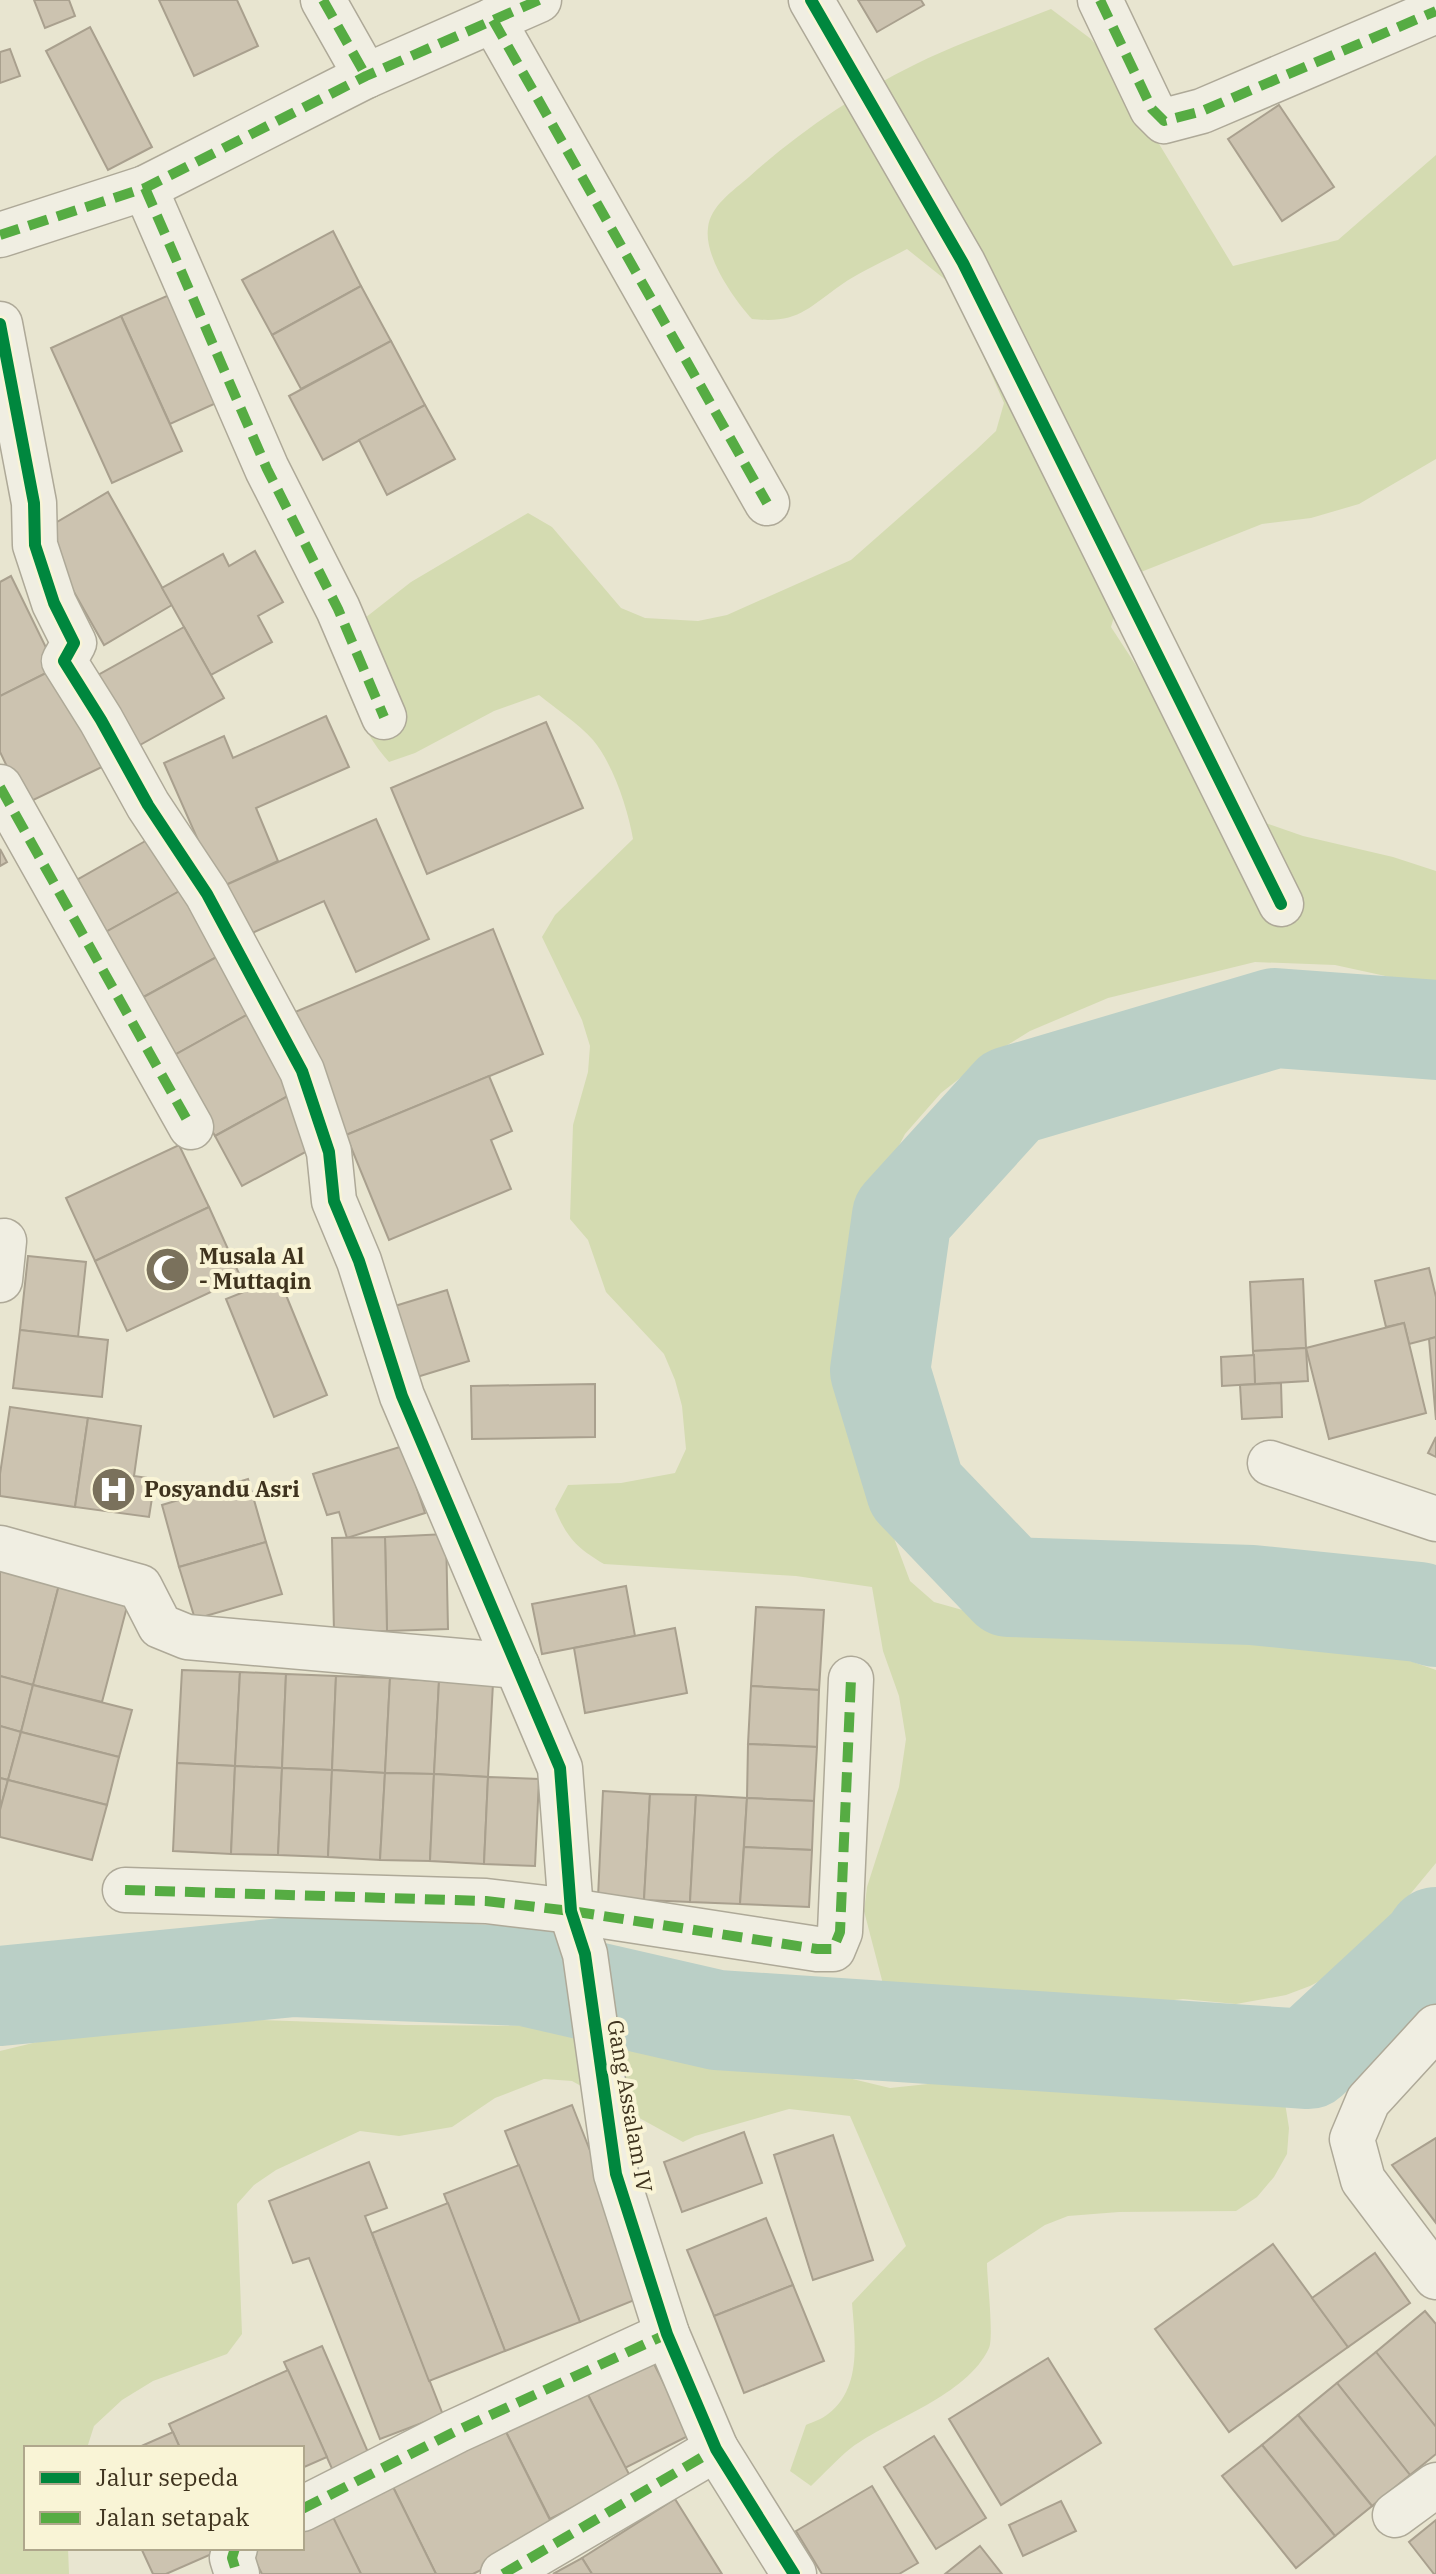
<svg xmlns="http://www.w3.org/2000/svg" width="1436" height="2574" viewBox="0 0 1436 2574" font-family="'IBM Plex Serif',serif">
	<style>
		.green { fill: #d4dbb1 }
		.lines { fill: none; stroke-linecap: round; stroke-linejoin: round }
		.river { stroke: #bacfc6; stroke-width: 100 }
		.building { fill: #ccc3b0; stroke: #a9a08e; stroke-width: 2 }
		.street-casing { stroke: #aea998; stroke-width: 47 }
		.street { stroke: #f0eee2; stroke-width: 44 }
		.quiet { stroke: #56ac43; stroke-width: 10; stroke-dasharray: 20 10; stroke-linecap: butt }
		.cycleway-casing { stroke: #f9f4d6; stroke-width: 17 }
		.cycleway { stroke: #00873e; stroke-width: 12 }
		.labels { text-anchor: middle; stroke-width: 8; stroke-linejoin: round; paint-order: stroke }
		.poi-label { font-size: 22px; font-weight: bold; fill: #3f331e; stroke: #f9f4d6; text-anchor: start }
		.street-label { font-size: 22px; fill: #3f331e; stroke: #f9f4d6 }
	</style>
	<rect width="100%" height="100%" fill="#e8e5d0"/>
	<!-- green -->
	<g class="green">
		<path d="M1051,9L1091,39L1107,58L1233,266L1338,240L1436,155V459L1359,504L1311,518L1262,524L1141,572L1122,590L1111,627L1231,811L1303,836L1393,857L1436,871V987L1335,965L1255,962L1108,998L1030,1031L983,1060L941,1093L905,1134L871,1200L860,1330L867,1466L910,1581L934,1602L998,1620L1021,1632L1046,1638L1076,1637L1104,1633L1292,1643C1344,1637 1388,1653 1436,1670V1863L1378,1933L1333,1974L1310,1986L1286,1995L1236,2004L1183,1999L1131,2005L1078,2001L1053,2003L924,1992L883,1984L864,1911L867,1887L899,1787L906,1739L899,1696L883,1651L872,1587L796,1576L604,1564C577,1548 567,1538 555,1509L568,1485L621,1483L675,1473L686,1449L682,1406L675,1380L664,1354L606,1292L588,1240L570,1219L573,1125L588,1072L590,1046L582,1020L542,937L555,915L633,839C628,809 613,764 593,740C578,723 556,709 539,695L494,711L415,753L389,762C359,728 344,686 333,643L411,582L528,513L552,527L621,608L645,618L698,621L727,615L851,560L976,450L996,431L1004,403L952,285L907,249C885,261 861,271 841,285C807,309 797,324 752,319C734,299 704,257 708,228C710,206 734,190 749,177C799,132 855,94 916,64C959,43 1006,27 1051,9Z"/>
		<path d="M144,2016L405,2025L572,2026L728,2049L890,2088L994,2077L1021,2070L1138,2077L1285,2103L1289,2128L1287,2154L1274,2177L1257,2197L1236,2211L1119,2212L1068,2216L1045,2225L987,2263C987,2279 994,2337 989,2348C967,2396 890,2419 851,2448C837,2459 824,2474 811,2486L790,2471L806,2425C813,2422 822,2419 828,2414C862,2388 855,2341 852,2303L906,2246L850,2116L789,2109L695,2136L683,2142L572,2081L544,2079L495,2098L452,2127L399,2136L360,2131L276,2170L254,2185L237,2204L242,2334L227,2354L153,2381L122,2400L94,2426L87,2448H26V2548H68L69,2574H0V2051Z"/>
	</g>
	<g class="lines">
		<!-- river -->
		<g class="river">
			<polyline points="1436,1030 1275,1018 1011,1096 902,1216 880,1371 916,1490 1009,1587 1252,1595 1419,1612 1436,1617"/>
			<polyline points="0,1996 293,1967 525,1976 717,2020 1308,2059 1430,1946 1436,1937"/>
		</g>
	</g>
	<!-- building -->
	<g class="building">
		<polygon points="34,0 69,0 75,16 45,28"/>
		<polygon points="159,0 237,0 258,46 194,76"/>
		<polygon points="858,0 921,0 924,5 877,32"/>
		<polygon points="90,27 152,147 108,170 46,51"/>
		<polygon points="10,49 20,76 0,83 0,52"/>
		<polygon points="1279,105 1334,187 1282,221 1228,139"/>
		<polygon points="333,231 361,286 272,335 242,280"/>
		<polygon points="361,286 391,341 301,389 272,335"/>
		<polygon points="176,292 225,399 170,424 121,316"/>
		<polygon points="121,316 182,451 112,483 51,348"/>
		<polygon points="391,341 425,405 323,460 289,396"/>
		<polygon points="425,405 455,459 387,495 359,440"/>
		<polygon points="108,492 172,605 104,645 40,532"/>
		<polygon points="255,551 283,602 258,616 272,642 211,675 162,588 223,554 229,566"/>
		<polygon points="11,576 56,668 0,696 0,582"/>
		<polygon points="184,627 224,698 131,750 91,679"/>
		<polygon points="56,668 104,766 25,804 0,752 0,696"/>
		<polygon points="326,716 349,767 256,808 278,861 219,888 164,763 224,736 233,758"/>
		<polygon points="546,722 583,808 427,874 391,788"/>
		<polygon points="376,819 429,939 356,972 324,901 241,938 219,888"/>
		<polygon points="156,835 185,888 104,933 75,881"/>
		<polygon points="0,849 7,862 0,866"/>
		<polygon points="185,888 222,954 140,999 104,933"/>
		<polygon points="493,929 543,1054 346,1135 295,1012"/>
		<polygon points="222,954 252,1012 171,1057 140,999"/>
		<polygon points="252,1012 297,1091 215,1136 171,1057"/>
		<polygon points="489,1076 512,1131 491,1140 511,1189 389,1240 346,1135"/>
		<polygon points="297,1091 324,1142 242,1186 215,1136"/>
		<polygon points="179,1145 209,1207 95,1261 66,1198"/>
		<polygon points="209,1207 241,1278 127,1331 95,1261"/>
		<polygon points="28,1256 86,1262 78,1337 20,1330"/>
		<polygon points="1429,1268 1436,1297 1436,1337 1409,1344 1404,1323 1386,1327 1375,1281"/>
		<polygon points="279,1278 327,1395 274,1417 226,1299"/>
		<polygon points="1303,1279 1306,1348 1253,1351 1250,1282"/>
		<polygon points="447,1290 469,1361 417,1377 395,1306"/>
		<polygon points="1404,1323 1426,1413 1329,1439 1306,1348"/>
		<polygon points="20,1330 108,1340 102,1397 13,1388"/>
		<polygon points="1436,1337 1436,1420 1429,1339"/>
		<polygon points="1306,1348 1308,1381 1255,1384 1253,1351"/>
		<polygon points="1254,1355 1255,1384 1222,1386 1221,1357"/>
		<polygon points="1281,1383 1282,1417 1242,1419 1240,1385"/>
		<polygon points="595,1384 595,1437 472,1439 471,1386"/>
		<polygon points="10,1407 88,1418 75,1507 0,1496 0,1474"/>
		<polygon points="88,1418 141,1426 134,1476 155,1479 149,1517 75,1507"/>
		<polygon points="1436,1437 1436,1457 1428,1453"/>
		<polygon points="403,1446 425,1513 347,1538 339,1512 327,1515 313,1474"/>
		<polygon points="248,1479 266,1542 179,1567 162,1505"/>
		<polygon points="446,1534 448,1629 387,1631 385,1537"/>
		<polygon points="385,1537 387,1631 334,1632 332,1538"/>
		<polygon points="266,1542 282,1594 195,1619 179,1567"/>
		<polygon points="0,1566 60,1581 33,1685 0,1676"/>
		<polygon points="60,1581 129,1599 102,1702 33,1685"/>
		<polygon points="626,1586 635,1636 542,1654 532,1604"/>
		<polygon points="756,1607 824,1610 819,1690 751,1686"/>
		<polygon points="675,1628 687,1693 585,1713 574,1648"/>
		<polygon points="182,1670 240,1672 235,1766 177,1763"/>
		<polygon points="240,1672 286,1674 282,1768 235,1766"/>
		<polygon points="286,1674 336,1676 332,1770 282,1768"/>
		<polygon points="0,1676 33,1685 21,1732 0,1726"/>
		<polygon points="336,1676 390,1678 385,1773 332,1770"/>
		<polygon points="390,1678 439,1681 434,1774 385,1773"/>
		<polygon points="439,1681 493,1683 488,1777 434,1774"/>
		<polygon points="33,1685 132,1710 119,1757 21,1732"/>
		<polygon points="751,1686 819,1690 817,1747 748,1744"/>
		<polygon points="0,1726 21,1732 8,1780 0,1778"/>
		<polygon points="21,1732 119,1757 107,1805 8,1780"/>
		<polygon points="748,1744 817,1747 814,1801 747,1798"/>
		<polygon points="177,1763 235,1766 231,1854 173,1851"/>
		<polygon points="235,1766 282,1768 278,1855 231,1854"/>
		<polygon points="282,1768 332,1770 328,1857 278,1855"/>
		<polygon points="332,1770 385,1773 380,1860 328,1857"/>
		<polygon points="385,1773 434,1774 430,1861 380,1860"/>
		<polygon points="434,1774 488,1777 484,1864 430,1861"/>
		<polygon points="488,1777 539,1779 535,1866 484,1864"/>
		<polygon points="0,1778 8,1780 0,1810"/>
		<polygon points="8,1780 107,1805 92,1860 0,1837 0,1810"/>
		<polygon points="603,1791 650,1794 644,1900 598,1897"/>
		<polygon points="650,1794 696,1795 690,1902 644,1900"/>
		<polygon points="696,1795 747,1798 740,1904 690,1902"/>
		<polygon points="747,1798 814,1801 812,1850 744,1847"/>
		<polygon points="744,1847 812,1850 809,1907 740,1904"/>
		<polygon points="572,2105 647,2295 580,2322 505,2131"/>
		<polygon points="744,2132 762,2183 682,2212 664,2162"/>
		<polygon points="833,2135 873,2260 813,2280 774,2155"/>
		<polygon points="1436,2138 1436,2223 1392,2165"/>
		<polygon points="369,2162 387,2208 365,2216 443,2415 380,2439 309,2258 293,2263 269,2201"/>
		<polygon points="519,2165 580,2322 505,2351 444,2194"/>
		<polygon points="448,2203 505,2351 429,2381 372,2233"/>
		<polygon points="766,2218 793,2285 714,2316 687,2250"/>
		<polygon points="1273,2244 1348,2347 1229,2432 1155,2329"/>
		<polygon points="1375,2253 1410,2303 1348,2347 1312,2298"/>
		<polygon points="793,2285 824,2361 744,2393 714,2316"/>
		<polygon points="1425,2311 1436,2324 1436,2427 1376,2352"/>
		<polygon points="322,2346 374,2466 338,2482 284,2362"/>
		<polygon points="1376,2352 1436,2427 1436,2454 1410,2475 1337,2383"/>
		<polygon points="650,2356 690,2435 625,2468 585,2389"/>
		<polygon points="1048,2358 1101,2443 1001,2505 949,2419"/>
		<polygon points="288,2370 327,2457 302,2468 302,2448 180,2448 169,2424"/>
		<polygon points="1337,2383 1410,2475 1372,2506 1298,2415"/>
		<polygon points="585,2389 631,2478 550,2519 505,2430"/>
		<polygon points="1298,2415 1372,2506 1335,2536 1262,2445"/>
		<polygon points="505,2430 556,2532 473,2574 436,2574 393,2487"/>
		<polygon points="173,2432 180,2448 137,2448"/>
		<polygon points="934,2436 986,2518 936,2549 884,2467"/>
		<polygon points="1262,2445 1335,2536 1296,2568 1222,2476"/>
		<polygon points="872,2486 918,2563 899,2574 822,2574 796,2531"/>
		<polygon points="393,2487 436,2574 361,2574 332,2517"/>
		<polygon points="675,2499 722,2574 592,2574 582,2558"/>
		<polygon points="1061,2501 1076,2531 1023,2556 1009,2525"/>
		<polygon points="329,2509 361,2574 262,2574 250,2551 257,2548 302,2548 302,2523"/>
		<polygon points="1436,2520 1436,2574 1434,2574 1409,2542"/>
		<polygon points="980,2546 1002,2574 945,2574"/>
		<polygon points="141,2548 212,2548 214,2553 166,2574 153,2574"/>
		<polygon points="582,2558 592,2574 553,2574"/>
	</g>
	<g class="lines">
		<defs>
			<g id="street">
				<polyline points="323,0 366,76"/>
				<polyline points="811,0 963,263 1281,904"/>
				<polyline points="1100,0 1152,109 1164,121 1202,111 1436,11"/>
				<polyline points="493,20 767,503"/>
				<polyline points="145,188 267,469 338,609 384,717"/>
				<polyline points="0,235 145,188 366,76 539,0"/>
				<polyline points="0,324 34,503 35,545 54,603 74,643 64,661 101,720 148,805 207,894 302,1071 329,1152 334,1201 359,1261 402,1396 560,1768 571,1911 585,1954 616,2174 667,2334 716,2449 794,2574"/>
				<polyline points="0,787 191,1127"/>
				<polyline points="0,1280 4,1241"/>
				<polyline points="1270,1463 1436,1519"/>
				<polyline points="0,1548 140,1587 160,1626 187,1637 517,1666"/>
				<polyline points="125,1890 486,1901 571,1911 817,1949 833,1949 840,1932 851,1679"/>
				<polyline points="1436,2027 1368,2101 1352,2139 1363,2180 1436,2277"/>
				<polyline points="302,2509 456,2431 667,2334"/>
				<polyline points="1395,2515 1436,2485"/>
				<polyline points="235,2548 232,2558 237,2574"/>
				<polyline points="503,2574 716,2449"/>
			</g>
		</defs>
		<!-- street casing -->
		<use href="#street" class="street-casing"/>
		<!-- street -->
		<use href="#street" class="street"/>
		<!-- quiet -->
		<g class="quiet">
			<polyline points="323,0 366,76"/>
			<polyline points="1100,0 1152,109 1164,121 1202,111 1436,11"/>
			<polyline points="493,20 767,503"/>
			<polyline points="145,188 267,469 338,609 384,717"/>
			<polyline points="0,235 145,188 366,76 539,0"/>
			<polyline points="0,787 191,1127"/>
			<polyline points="125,1890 486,1901 571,1911 817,1949 833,1949 840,1932 851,1679"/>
			<polyline points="302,2509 456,2431 667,2334"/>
			<polyline points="235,2548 232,2558 237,2574"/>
			<polyline points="503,2574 716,2449"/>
		</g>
		<defs>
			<g id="cycleway">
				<polyline points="811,0 963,263 1281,904"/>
				<polyline points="0,324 34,503 35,545 54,603 74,643 64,661 101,720 148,805 207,894 302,1071 329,1152 334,1201 359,1261 402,1396 560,1768 571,1911 585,1954 616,2174 667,2334 716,2449 794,2574"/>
			</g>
		</defs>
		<!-- cycleway casing -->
		<use href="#cycleway" class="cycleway-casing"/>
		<!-- cycleway -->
		<use href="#cycleway" class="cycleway"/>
	</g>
	<!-- icons -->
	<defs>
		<symbol id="mosque-disc" viewBox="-11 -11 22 22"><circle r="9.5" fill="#7a715c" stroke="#f9f4d6"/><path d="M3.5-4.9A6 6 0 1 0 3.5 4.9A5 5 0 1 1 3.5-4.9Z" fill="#fff"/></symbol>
		<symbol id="hospital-disc" viewBox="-11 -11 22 22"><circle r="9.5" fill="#7a715c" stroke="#f9f4d6"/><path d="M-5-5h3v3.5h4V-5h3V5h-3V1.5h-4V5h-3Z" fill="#fff"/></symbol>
	</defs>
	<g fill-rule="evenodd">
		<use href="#mosque-disc" x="142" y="1244" width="51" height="51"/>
		<use href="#hospital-disc" x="88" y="1464" width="51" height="51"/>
	</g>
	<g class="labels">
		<!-- poi labels -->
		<g class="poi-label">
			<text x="199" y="1264">Musala Al<tspan x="199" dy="25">- Muttaqin</tspan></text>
			<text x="144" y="1497">Posyandu Asri</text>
		</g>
		<!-- street labels -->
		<g class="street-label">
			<text transform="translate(630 2106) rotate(80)" y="8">Gang Assalam IV</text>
		</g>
	</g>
	<!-- legend -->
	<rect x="24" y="2446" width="280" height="104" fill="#f9f4d6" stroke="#afa78c" stroke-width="2"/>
	<rect x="40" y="2472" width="40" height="12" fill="#00873e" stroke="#afa78c" stroke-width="2"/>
	<text x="96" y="2486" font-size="24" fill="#3f331e">Jalur sepeda</text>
	<rect x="40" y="2512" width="40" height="12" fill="#56ac43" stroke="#afa78c" stroke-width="2"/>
	<text x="96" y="2526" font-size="24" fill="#3f331e">Jalan setapak</text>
</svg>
